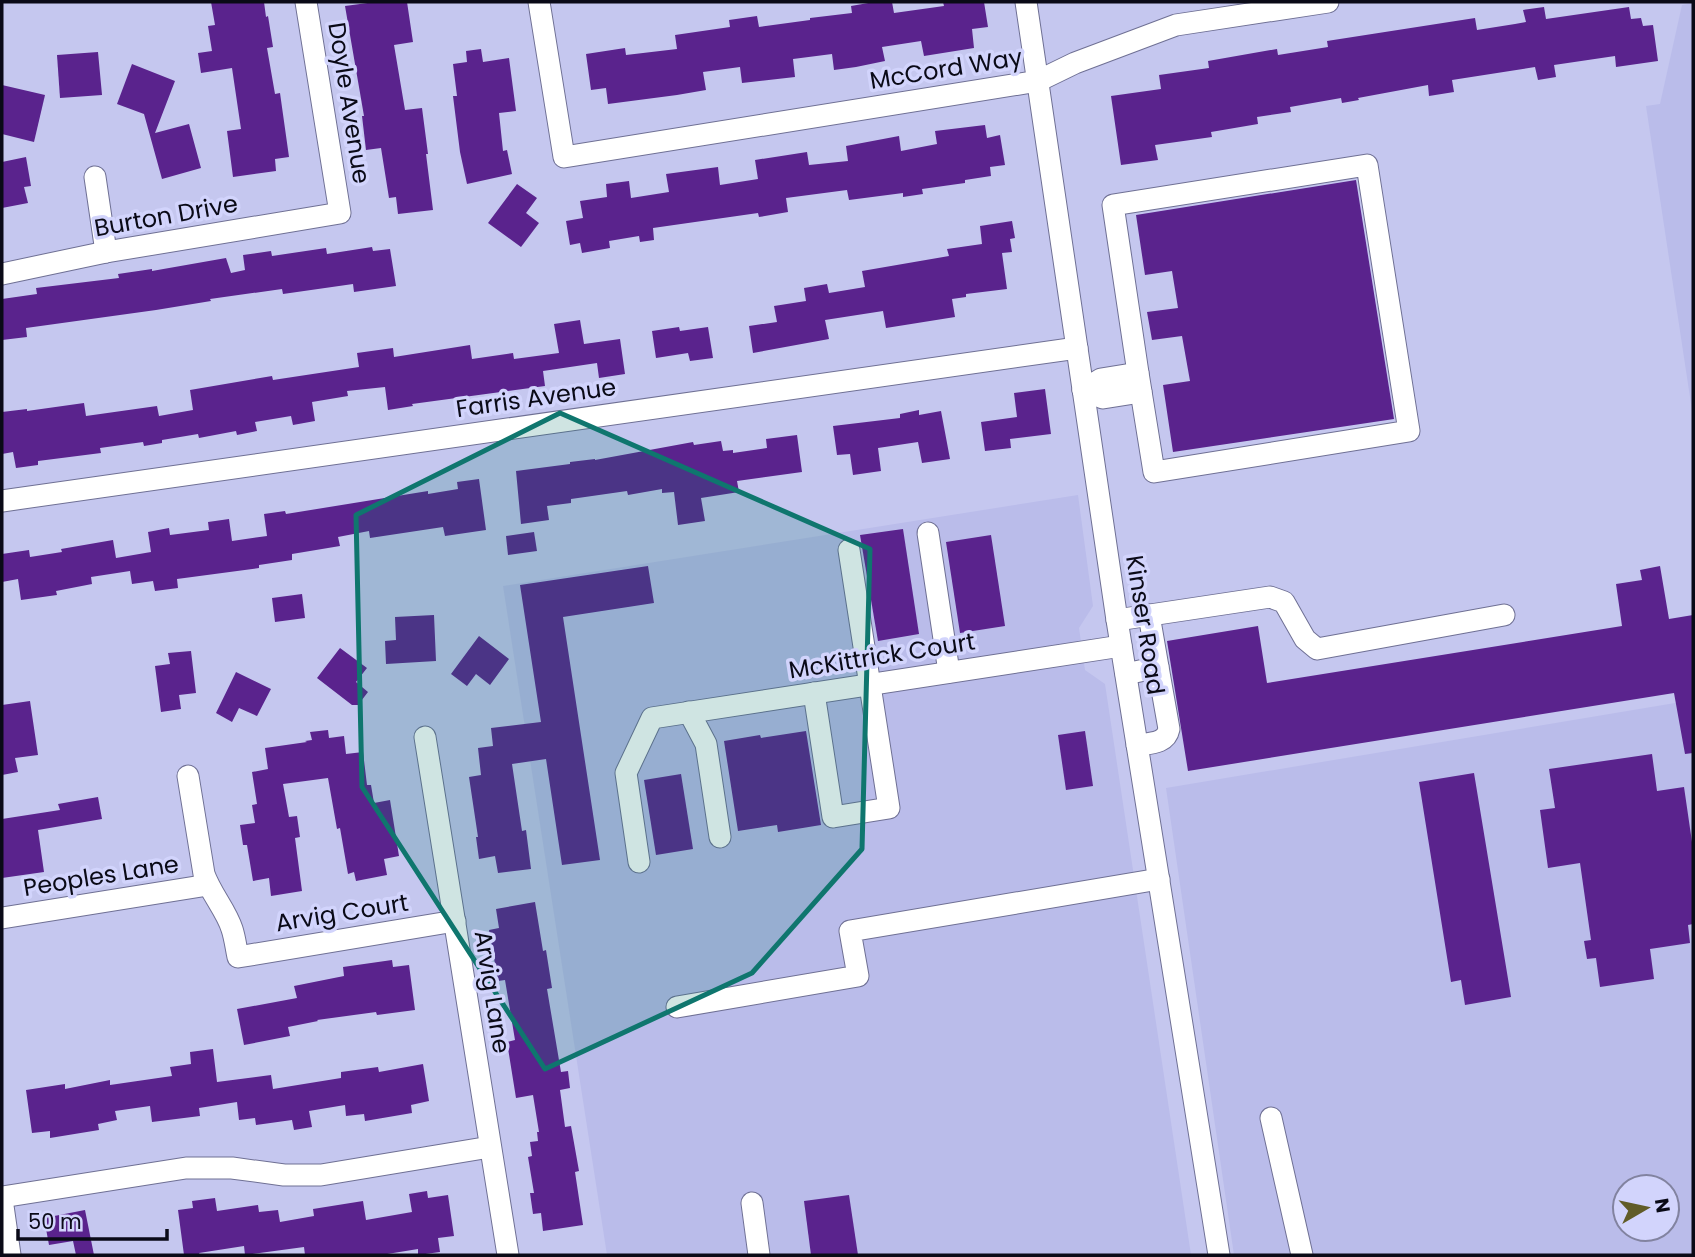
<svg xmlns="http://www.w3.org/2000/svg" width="1695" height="1257" viewBox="0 0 1695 1257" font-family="Poppins,sans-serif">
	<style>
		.built { fill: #babcea; fill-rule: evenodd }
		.building { fill: #5a238d }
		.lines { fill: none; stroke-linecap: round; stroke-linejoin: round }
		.minor-casing { stroke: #6f7094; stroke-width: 23 }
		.minor { stroke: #fff; stroke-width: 21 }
		.marked { fill: #0f766e; fill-opacity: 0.2; stroke: #0f766e; stroke-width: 5; stroke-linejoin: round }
		.labels { text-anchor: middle; stroke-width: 7; stroke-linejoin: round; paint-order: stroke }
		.street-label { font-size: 24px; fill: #0a0a17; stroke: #d2d4fc }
	</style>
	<rect width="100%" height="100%" fill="#c5c7ef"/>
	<!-- built -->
	<g class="built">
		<polygon points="1693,3 1693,417 1646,106 1660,104 1682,5"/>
		<polygon points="1078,495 1093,606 1079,628 1085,670 1105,684 1191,1255 607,1255 503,586"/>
		<path d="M1693,700V1255H1234L1166,788ZM1625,1187H1667V1229H1625Z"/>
	</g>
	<!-- building -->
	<g class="building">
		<polygon points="211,2 264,2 266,17 268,16 273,47 267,48 275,94 280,93 289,157 275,159 276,171 233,177 227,131 241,129 232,68 201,73 198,53 212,51 208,26 215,25"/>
		<polygon points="375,2 407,2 413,42 394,45 405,110 422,108 428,154 426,154 433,210 398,214 396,197 389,198 381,148 366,150 362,116 364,116 345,6"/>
		<polygon points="874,2 892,2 894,13 944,6 943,2 984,2 988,27 972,29 974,48 924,56 921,41 882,47 885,61 856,67 834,70 832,54 793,59 795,77 742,83 740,67 703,72 706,90 677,95 608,104 606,88 591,90 586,54 625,48 626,55 677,49 675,35 730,27 729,20 757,16 759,27 810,20 810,18 852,13 851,6"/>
		<polygon points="1544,7 1546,19 1629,7 1631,19 1641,18 1643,26 1653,25 1658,61 1616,67 1615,56 1554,65 1556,77 1538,80 1535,67 1452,80 1454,92 1429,96 1428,85 1358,98 1359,100 1342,103 1341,98 1290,107 1291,112 1257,117 1258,124 1211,132 1212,137 1155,145 1158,160 1121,165 1111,96 1161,89 1159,75 1209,68 1208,61 1277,49 1278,55 1328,47 1327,41 1475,18 1477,30 1515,24 1526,22 1523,10"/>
		<polygon points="481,49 483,62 509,58 516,111 499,113 503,151 507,150 512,174 467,184 460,152 453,96 457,96 453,64 467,62 466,51"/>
		<polygon points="98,52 102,95 60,98 57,55"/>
		<polygon points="132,64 175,81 155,133 189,124 201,168 162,179 144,114 117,104"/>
		<polygon points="2,85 45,95 34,142 2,134"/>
		<polygon points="985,125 987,138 1000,135 1005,165 990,167 991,176 965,180 965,183 922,189 923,194 903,197 903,193 849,200 847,190 786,198 788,212 759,217 758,213 653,228 654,240 640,242 639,236 609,241 610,248 582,253 580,243 570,245 566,221 583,218 580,201 607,197 606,184 629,181 631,198 669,192 666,174 718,167 720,185 758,179 755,160 807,152 809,165 848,161 846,146 899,136 901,151 937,144 935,131"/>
		<polygon points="26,157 31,186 24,187 28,203 2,208 2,162"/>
		<polygon points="1356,180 1394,419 1173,452 1163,385 1190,381 1182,336 1152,340 1147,312 1178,308 1172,271 1145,275 1136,215"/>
		<polygon points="517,184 537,198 526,213 539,223 521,247 488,223"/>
		<polygon points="1012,221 1015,238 1010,239 1012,252 1002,253 1007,289 966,294 966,297 952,299 955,317 886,328 883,311 825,320 829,339 753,353 749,326 777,322 774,306 806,301 804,288 827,284 829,293 865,287 862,271 949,256 947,249 982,244 980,226"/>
		<polygon points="372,247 373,251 390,249 396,286 354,292 353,284 283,294 282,289 210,299 211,301 156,310 26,328 27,337 2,340 2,299 37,294 36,288 119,278 118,274 152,269 152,271 226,258 231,273 245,270 243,255 271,251 272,256 326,248 327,254"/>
		<polygon points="580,320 584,344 620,339 625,374 599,378 597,363 543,371 545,386 412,404 413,406 388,410 385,387 347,391 348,396 312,402 315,421 293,425 291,416 255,422 257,431 237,435 236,431 199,438 198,434 162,440 162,443 144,446 143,442 100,448 101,453 38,461 38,465 16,468 13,452 2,454 2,412 27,409 27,411 84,403 86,416 157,406 159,416 193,410 190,390 272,376 273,380 359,367 357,353 393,348 394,357 470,345 472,359 513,353 514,359 559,353 554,324"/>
		<polygon points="679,327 680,331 708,327 713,358 690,361 688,353 656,358 652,331"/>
		<polygon points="1045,389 1051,434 1010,439 1011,448 985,451 981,422 1017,417 1014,393"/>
		<polygon points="919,410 919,415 941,411 950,459 922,463 918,442 878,448 881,471 853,475 850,454 837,455 833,426 900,418 900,414"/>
		<polygon points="797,435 802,472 737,481 739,492 701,498 705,521 678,525 674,492 662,493 662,489 628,495 627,491 571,499 571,503 547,506 549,520 521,524 516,471 570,464 570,462 595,459 595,460 693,442 694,445 721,441 723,451 733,450 733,453 767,448 766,439"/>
		<polygon points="479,479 486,530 445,536 443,527 370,538 369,531 338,537 340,546 292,554 292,560 259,565 259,568 177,579 178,588 155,591 153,581 132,584 130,571 91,577 92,584 56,591 57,595 21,600 18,579 2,582 2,554 29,550 30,557 62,552 61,549 113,540 116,558 151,552 148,532 169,528 170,535 209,530 208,522 229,519 232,541 267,536 264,514 285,511 286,514 428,491 428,494 458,489 457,482"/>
		<polygon points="903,529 919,634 878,641 860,535"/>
		<polygon points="534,532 537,551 508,555 506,536"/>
		<polygon points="991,535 1005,626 960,633 946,542"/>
		<polygon points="648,566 654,603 563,617 600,860 562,865 546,759 512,764 522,831 526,830 531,869 498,873 495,856 479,859 476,837 478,837 469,777 481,775 478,748 493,746 491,728 541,722 520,585"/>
		<polygon points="1660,566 1669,619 1693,615 1693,753 1685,754 1674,693 1188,771 1167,641 1258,626 1267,683 1622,626 1616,584 1642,580 1640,570"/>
		<polygon points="302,594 305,618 275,622 272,598"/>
		<polygon points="434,615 436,661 386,664 385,641 396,640 395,617"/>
		<polygon points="479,636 509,659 490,685 476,674 467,686 451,674"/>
		<polygon points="340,648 367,668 356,682 368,692 358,705 352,705 317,678"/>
		<polygon points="191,651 196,693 179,695 181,709 161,712 155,666 170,664 168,653"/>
		<polygon points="236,672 271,689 257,716 239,708 232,722 216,713"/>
		<polygon points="30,701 38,755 15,758 18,772 2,775 2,705"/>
		<polygon points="328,730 329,738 344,736 346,754 363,752 367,785 371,785 374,803 390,800 399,856 384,859 387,875 356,881 354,872 348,874 340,828 337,829 328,778 283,784 289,817 297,816 300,837 295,838 302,891 271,896 269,878 253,881 247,845 243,845 240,825 255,823 252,805 257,804 252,772 268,769 265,748 307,742 305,741 312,740 310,732"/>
		<polygon points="806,731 821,825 778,832 777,825 738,831 724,741 760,735 761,738"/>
		<polygon points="1085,731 1093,786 1066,790 1058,735"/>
		<polygon points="1652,754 1657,791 1684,787 1693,849 1693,924 1688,925 1690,943 1650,949 1654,979 1600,987 1596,958 1587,959 1584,941 1591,940 1580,863 1548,868 1540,810 1555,808 1549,769"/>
		<polygon points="1474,773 1511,997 1465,1005 1461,980 1451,982 1419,782"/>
		<polygon points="681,774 693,849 656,855 644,780"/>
		<polygon points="98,797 102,819 38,830 44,872 2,878 2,819 60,810 58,804"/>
		<polygon points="535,902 543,951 546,950 552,988 547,989 561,1072 568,1071 570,1088 560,1090 565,1127 571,1126 579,1171 575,1172 583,1225 543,1231 541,1213 533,1214 530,1193 534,1193 528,1157 532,1156 530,1142 538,1141 537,1132 539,1132 533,1095 516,1098 507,1042 515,1040 505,980 498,981 489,930 499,928 496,909"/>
		<polygon points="392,960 393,967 409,965 415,1010 377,1015 376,1012 317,1020 318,1021 288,1027 290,1036 244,1045 237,1009 297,998 294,986 344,976 343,967"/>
		<polygon points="213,1049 217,1082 271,1075 273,1089 341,1078 341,1072 378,1067 379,1072 423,1064 429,1101 411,1105 412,1113 365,1121 364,1114 346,1116 345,1105 309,1111 312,1127 294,1130 292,1120 256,1125 255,1118 239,1120 237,1102 199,1108 200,1116 152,1122 150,1106 115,1111 117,1120 98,1124 99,1130 50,1138 50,1131 32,1133 26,1090 65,1084 65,1089 110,1080 110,1085 172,1076 170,1067 191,1064 190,1052"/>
		<polygon points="427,1191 428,1198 448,1195 454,1236 438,1238 440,1252 418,1255 418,1249 381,1255 305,1255 304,1247 245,1255 244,1246 199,1253 200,1255 184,1255 178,1210 193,1208 192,1201 215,1198 217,1211 258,1205 259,1212 278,1210 280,1222 314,1216 313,1209 363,1201 366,1220 412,1212 409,1194"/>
		<polygon points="849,1195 858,1255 811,1255 804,1201"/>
		<polygon points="85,1210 94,1255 76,1255 73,1241 49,1245 44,1218"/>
	</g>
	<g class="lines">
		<defs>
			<g id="minor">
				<polyline points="539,2 564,157 1038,81 1075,63 1176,25 1328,2"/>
				<polyline points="1026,2 1117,620 1219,1255"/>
				<polygon points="1367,165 1409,431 1154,472 1138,373 1113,205"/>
				<polyline points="95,177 106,252"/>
				<polyline points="2,274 106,252 340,213 306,2"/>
				<polyline points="1083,390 1103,398 1141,392"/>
				<polyline points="1083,390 1101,379 1138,373"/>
				<polyline points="2,501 1077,348"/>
				<polyline points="928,533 949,672"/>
				<polyline points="1149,615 1158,667"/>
				<polyline points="1117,620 1270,597 1284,602 1305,639 1317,649 1504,615"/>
				<path d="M1126,674L1158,667L1169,729C1166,744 1150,743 1137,745"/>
				<polyline points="814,693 833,817 889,808 849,550"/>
				<polyline points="689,712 706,744 720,837"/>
				<polyline points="425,737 508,1255"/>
				<path d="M188,776L204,874C211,894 226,910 232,929C235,938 236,948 238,957L455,921"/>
				<polyline points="639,862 626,773 652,718 1121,646"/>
				<polyline points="2,918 208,885"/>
				<polyline points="677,1007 858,976 850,931 1159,879"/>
				<polyline points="1271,1118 1302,1255"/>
				<polyline points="2,1197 186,1168 232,1168 284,1175 321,1175 490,1147"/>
				<polyline points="2,1199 10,1255"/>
				<polyline points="752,1203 759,1255"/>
			</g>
		</defs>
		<!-- minor casing -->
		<use href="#minor" class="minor-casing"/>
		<!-- minor -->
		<use href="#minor" class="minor"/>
	</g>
	<!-- marked area -->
	<path class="marked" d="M560,413L870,549L862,849L752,973L545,1069L362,787L356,515Z"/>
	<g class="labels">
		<!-- street labels -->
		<g class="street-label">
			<text transform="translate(946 69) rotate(-9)" y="8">McCord Way</text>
			<text transform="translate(349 103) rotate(81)" y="8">Doyle Avenue</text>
			<text transform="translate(166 216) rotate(-10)" y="8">Burton Drive</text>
			<text transform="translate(536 398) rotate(-8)" y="8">Farris Avenue</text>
			<text transform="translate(1145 625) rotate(81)" y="8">Kinser Road</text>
			<text transform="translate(882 656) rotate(-9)" y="8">McKittrick Court</text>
			<text transform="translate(101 876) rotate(-9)" y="8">Peoples Lane</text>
			<text transform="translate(342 913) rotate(-9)" y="8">Arvig Court</text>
			<text transform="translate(492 992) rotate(81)" y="8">Arvig Lane</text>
		</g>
	</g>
	<!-- border -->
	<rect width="1695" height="1257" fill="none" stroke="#0a0a17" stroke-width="7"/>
	<!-- north arrow -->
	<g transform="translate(1646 1208) rotate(81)"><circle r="33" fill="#d2d4fc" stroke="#8283a0" stroke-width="2"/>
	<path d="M0-5L12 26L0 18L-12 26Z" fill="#615c28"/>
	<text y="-10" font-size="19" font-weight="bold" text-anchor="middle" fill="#0a0a17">N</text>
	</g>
	<!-- scale -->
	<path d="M18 1229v10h149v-10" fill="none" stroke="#0a0a17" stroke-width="3.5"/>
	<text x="28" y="1229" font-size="21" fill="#0a0a17" stroke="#d2d4fc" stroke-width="5" paint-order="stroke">50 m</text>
</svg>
